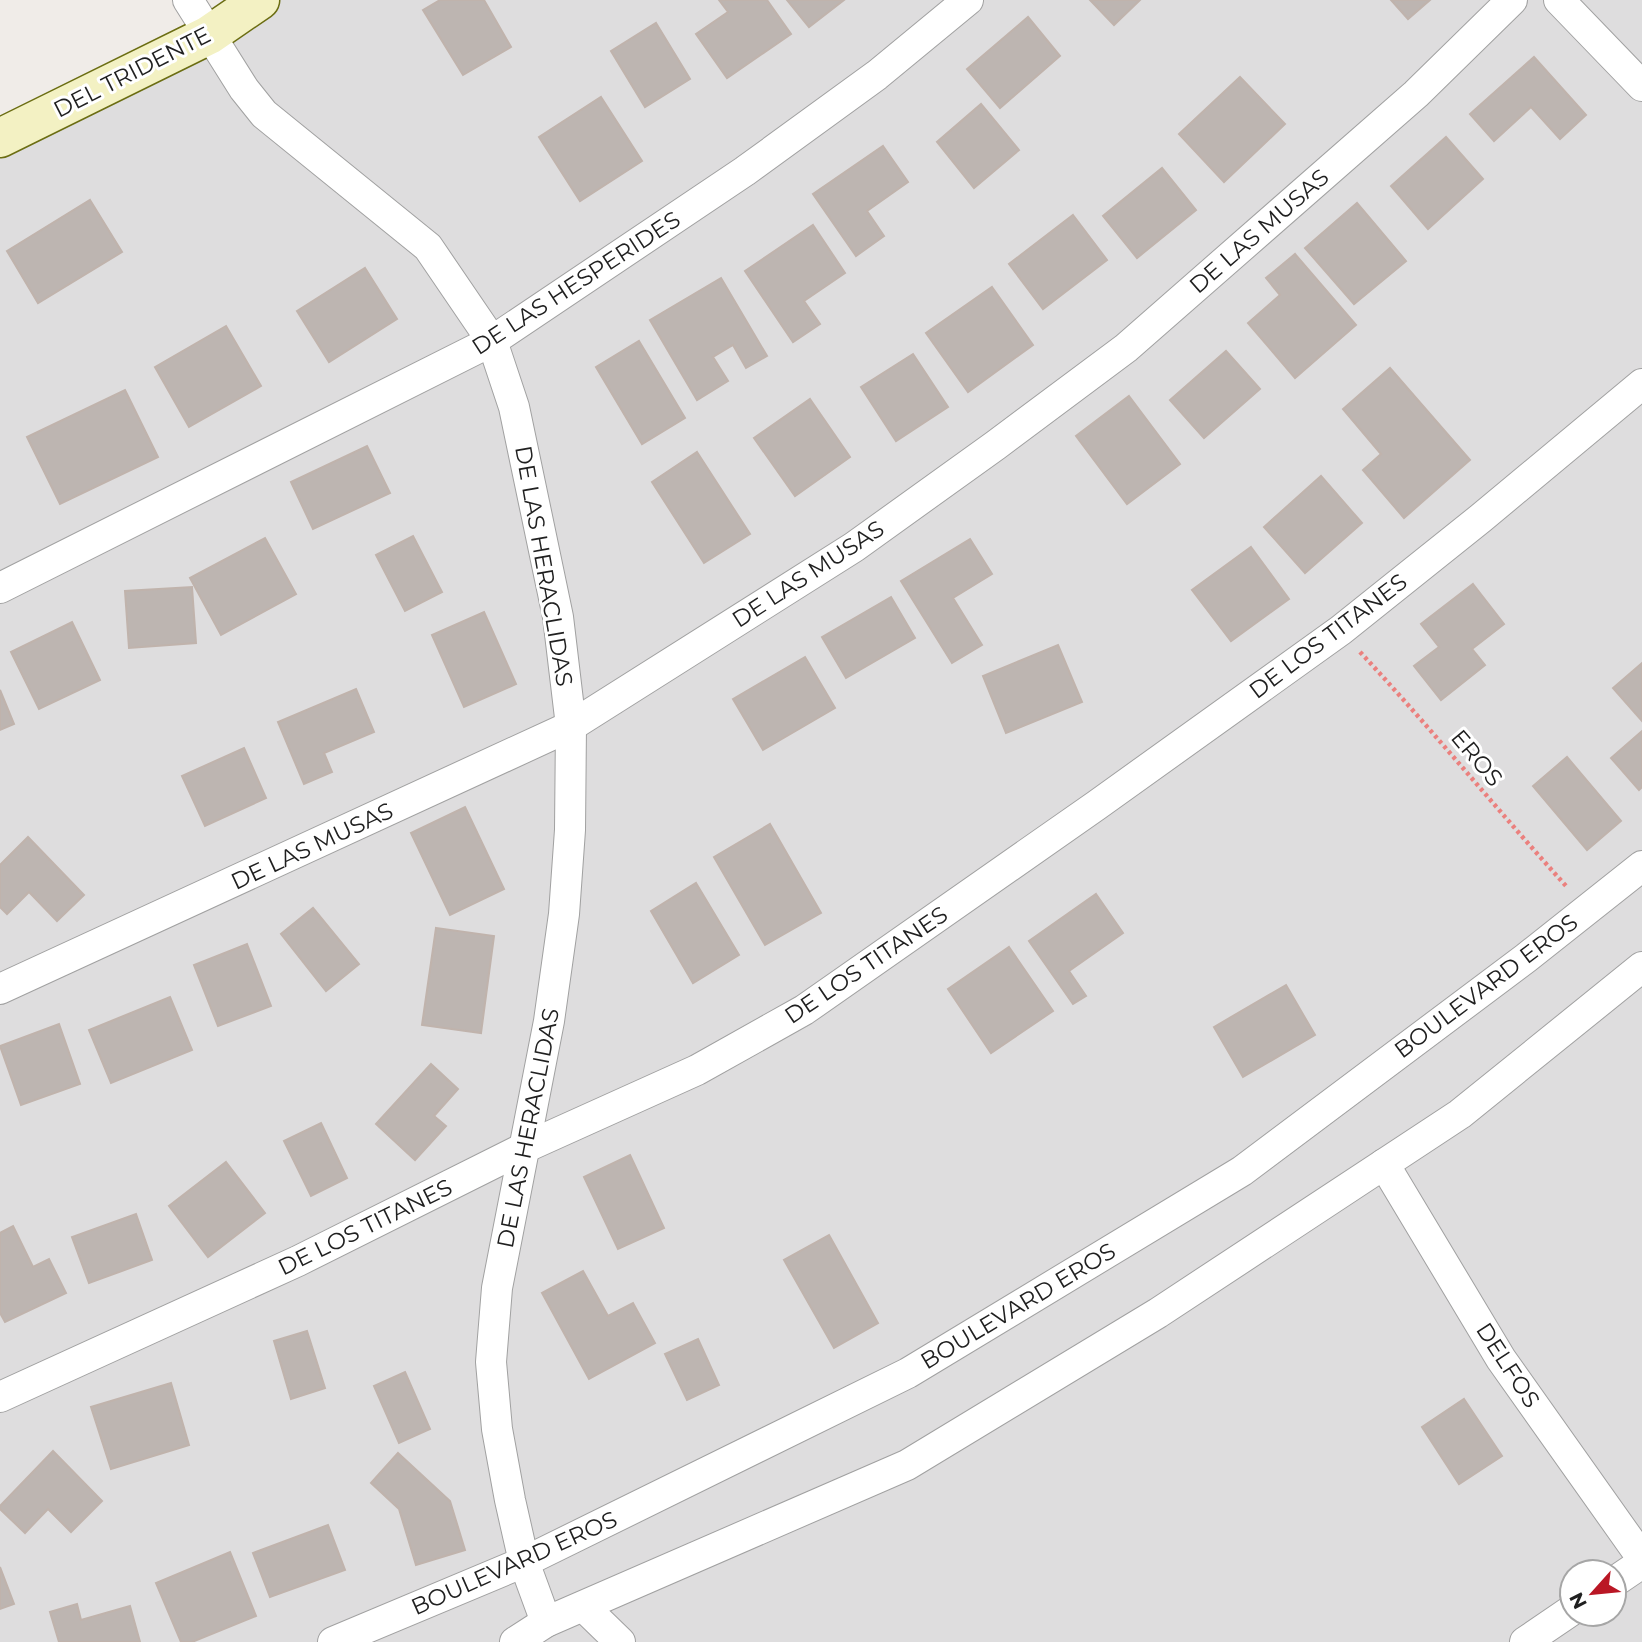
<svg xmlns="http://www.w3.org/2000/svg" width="1642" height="1642" viewBox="0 0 1642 1642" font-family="Montserrat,sans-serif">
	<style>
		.residential { fill: #deddde; fill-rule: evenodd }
		.building { fill: #bdb5b1; stroke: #c0b3ac; stroke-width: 2 }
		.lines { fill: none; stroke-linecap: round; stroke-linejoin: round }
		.street-casing { stroke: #a1a1a1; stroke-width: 32 }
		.secondary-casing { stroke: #6b6d12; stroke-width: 41 }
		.path { stroke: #eb807e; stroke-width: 4.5; stroke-dasharray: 3.5 3.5; stroke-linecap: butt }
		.street { stroke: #fff; stroke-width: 30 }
		.secondary { stroke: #f3f1c3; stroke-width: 38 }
		.labels { text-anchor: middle; stroke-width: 6; stroke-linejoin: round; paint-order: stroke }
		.street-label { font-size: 23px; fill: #202020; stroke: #fff }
	</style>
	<rect width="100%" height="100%" fill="#f0ece8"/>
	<!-- residential -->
	<path class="residential" d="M256,0H1642V1642H0V138ZM1572,1572H1614V1614H1572Z"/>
	<!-- building -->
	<g class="building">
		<polygon points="440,0 484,0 511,47 463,75 423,10"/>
		<polygon points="719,0 767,0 791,34 727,78 696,34 728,12"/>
		<polygon points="787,0 844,0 809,27"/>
		<polygon points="1090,0 1140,0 1114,25"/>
		<polygon points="1391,0 1430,0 1408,19"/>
		<polygon points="1028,17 1060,56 1000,108 967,69"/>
		<polygon points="656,23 690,79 645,107 611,51"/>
		<polygon points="1534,57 1586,115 1560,139 1531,107 1494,141 1470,114"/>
		<polygon points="1240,77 1285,124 1224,182 1179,134"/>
		<polygon points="601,97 642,161 580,201 539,137"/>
		<polygon points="981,104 1019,150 974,188 937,142"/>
		<polygon points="1446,137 1483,179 1428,229 1391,186"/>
		<polygon points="883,146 908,182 867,211 884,236 856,256 813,194"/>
		<polygon points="1162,168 1196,210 1137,258 1103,216"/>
		<polygon points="90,200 122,252 38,303 7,251"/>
		<polygon points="1357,203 1406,261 1354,304 1305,248"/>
		<polygon points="1073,215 1107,260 1043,309 1009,264"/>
		<polygon points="813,225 845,273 804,301 820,324 793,342 745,271"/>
		<polygon points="1295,254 1356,325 1295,378 1248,323 1280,295 1266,278"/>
		<polygon points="365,268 397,319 329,362 297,311"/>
		<polygon points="721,278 767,356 746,368 733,345 713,357 728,381 697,400 650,320"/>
		<polygon points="992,287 1033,345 968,392 926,333"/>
		<polygon points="226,326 261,386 189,427 155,367"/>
		<polygon points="639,341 685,418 642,444 596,367"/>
		<polygon points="1226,351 1260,389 1204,438 1170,400"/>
		<polygon points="913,354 948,407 896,441 861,387"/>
		<polygon points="1390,368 1470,460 1404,518 1363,470 1381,454 1343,409"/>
		<polygon points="125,390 158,457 60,504 27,437"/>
		<polygon points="1129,396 1180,464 1127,504 1076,436"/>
		<polygon points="810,399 850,457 795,496 754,438"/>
		<polygon points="367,446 390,493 313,529 291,482"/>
		<polygon points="697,452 750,534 704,563 652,482"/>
		<polygon points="1321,476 1362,523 1305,573 1264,527"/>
		<polygon points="413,536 442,592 405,611 376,555"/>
		<polygon points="265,538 296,594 221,635 190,578"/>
		<polygon points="970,539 992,574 953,598 982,645 952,663 901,581"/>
		<polygon points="1251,547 1289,599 1231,641 1192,590"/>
		<polygon points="1473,584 1504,624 1472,649 1485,665 1441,700 1414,666 1439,647 1421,624"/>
		<polygon points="192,587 196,643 129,648 125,591"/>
		<polygon points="891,597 915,638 846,678 822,637"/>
		<polygon points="484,612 516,684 464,707 432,635"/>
		<polygon points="72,622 100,680 39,709 11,652"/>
		<polygon points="1058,645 1082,702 1006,733 983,676"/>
		<polygon points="805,657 835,708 763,750 733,699"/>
		<polygon points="1642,663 1642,721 1613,688"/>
		<polygon points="356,689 374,732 324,753 332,772 304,784 278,722"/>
		<polygon points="0,690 14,724 0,730"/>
		<polygon points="1642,731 1642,787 1639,790 1611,758"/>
		<polygon points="244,748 266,798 205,826 182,776"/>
		<polygon points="1567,757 1621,821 1587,850 1533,786"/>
		<polygon points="465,807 504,889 450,915 411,833"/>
		<polygon points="770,824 821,913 765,945 714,857"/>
		<polygon points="28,837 84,895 57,921 29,892 7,914 0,907 0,865"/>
		<polygon points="696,883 739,955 693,983 651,911"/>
		<polygon points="1096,894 1123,933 1069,971 1086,996 1073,1004 1029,941"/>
		<polygon points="313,908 359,964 326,991 281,934"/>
		<polygon points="436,928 494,936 481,1033 422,1025"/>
		<polygon points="247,944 271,1006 218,1026 194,965"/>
		<polygon points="1009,947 1053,1011 991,1053 948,989"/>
		<polygon points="1286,985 1315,1035 1243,1077 1214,1027"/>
		<polygon points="170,997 192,1050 111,1083 89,1030"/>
		<polygon points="59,1024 80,1084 21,1105 0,1046"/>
		<polygon points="431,1064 458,1089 434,1116 446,1126 415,1160 376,1124"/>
		<polygon points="321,1123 347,1178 311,1196 284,1141"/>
		<polygon points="630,1155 664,1228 618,1249 584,1177"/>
		<polygon points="226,1162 265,1213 208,1257 169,1206"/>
		<polygon points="136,1214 152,1260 89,1283 72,1237"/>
		<polygon points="13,1226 33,1267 49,1259 66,1293 5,1322 0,1313 0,1233"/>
		<polygon points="829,1235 878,1323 834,1348 784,1260"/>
		<polygon points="583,1271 608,1316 633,1303 655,1343 589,1379 542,1293"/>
		<polygon points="307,1331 325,1388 291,1399 274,1341"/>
		<polygon points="698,1339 719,1385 687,1400 665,1354"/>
		<polygon points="405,1372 430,1429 399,1443 374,1386"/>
		<polygon points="171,1383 189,1445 111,1469 91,1407"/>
		<polygon points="1464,1399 1502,1456 1459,1484 1422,1427"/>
		<polygon points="53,1451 102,1501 71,1532 48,1509 25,1533 0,1509 0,1506"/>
		<polygon points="398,1453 450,1501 465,1550 416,1565 399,1509 371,1483"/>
		<polygon points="328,1525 345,1570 270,1597 253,1553"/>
		<polygon points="230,1552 256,1616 192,1642 181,1642 156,1583"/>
		<polygon points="0,1567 14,1604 0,1609"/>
		<polygon points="77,1604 81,1620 130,1606 140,1642 59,1642 50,1612"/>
	</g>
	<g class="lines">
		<defs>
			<g id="street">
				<polyline points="188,0 244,89 264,114 428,247 492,341 514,407 558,617 571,726 570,830 564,914 549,1021 497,1288 491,1362 497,1429 510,1500 524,1562 546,1622"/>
				<polyline points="1559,0 1642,86"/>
				<polyline points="0,588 492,341 745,171 877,75 968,0"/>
				<polyline points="0,989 571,726 854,547 996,445 1126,348 1416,94 1512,0"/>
				<polyline points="1384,1164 1501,1359 1642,1558"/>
				<polyline points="0,1397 298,1261 524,1148 697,1070 804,1010 1097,805 1341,630 1481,518 1642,384"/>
				<polyline points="1614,1582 1642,1563"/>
				<polyline points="584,1607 620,1642"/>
				<polyline points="333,1642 524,1562 908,1373 1242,1171 1526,958 1642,866"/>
				<polyline points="515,1642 546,1622 907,1465 1158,1313 1460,1114 1642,967"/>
				<polyline points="1525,1642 1572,1610"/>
			</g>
			<polyline id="secondary" points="0,138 209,35 260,0"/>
		</defs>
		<!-- street casing -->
		<use href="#street" class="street-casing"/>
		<!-- secondary casing -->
		<use href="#secondary" class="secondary-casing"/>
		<!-- path -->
		<path class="path" d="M1360,652C1431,728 1497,810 1567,887"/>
		<!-- street -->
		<use href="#street" class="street"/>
		<!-- secondary -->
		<use href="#secondary" class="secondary"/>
	</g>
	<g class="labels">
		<!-- street labels -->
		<g class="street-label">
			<text transform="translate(132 72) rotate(-27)" y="8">DEL TRIDENTE</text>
			<text transform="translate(1259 231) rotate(-41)" y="8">DE LAS MUSAS</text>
			<text transform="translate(576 283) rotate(-33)" y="8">DE LAS HESPERIDES</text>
			<text transform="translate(544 566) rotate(80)" y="8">DE LAS HERACLIDAS</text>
			<text transform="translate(808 574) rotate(-33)" y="8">DE LAS MUSAS</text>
			<text transform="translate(1328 636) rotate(-37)" y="8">DE LOS TITANES</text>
			<text transform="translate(1477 758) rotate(50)" y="8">EROS</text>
			<text transform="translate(312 846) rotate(-25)" y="8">DE LAS MUSAS</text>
			<text transform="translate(866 965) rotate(-34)" y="8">DE LOS TITANES</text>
			<text transform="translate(1486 986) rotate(-37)" y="8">BOULEVARD EROS</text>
			<text transform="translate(528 1128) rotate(-79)" y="8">DE LAS HERACLIDAS</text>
			<text transform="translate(365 1227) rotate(-26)" y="8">DE LOS TITANES</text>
			<text transform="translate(1018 1306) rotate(-31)" y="8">BOULEVARD EROS</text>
			<text transform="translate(1508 1365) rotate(57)" y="8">DELFOS</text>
			<text transform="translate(514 1563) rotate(-24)" y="8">BOULEVARD EROS</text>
		</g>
	</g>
	<!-- north arrow -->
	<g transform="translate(1593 1593) rotate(243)"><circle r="33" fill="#ffffff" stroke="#a6a6a6" stroke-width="2"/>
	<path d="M0-5L12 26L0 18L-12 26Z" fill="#ba1725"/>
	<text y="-10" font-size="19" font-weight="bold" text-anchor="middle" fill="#202020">N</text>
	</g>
</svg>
